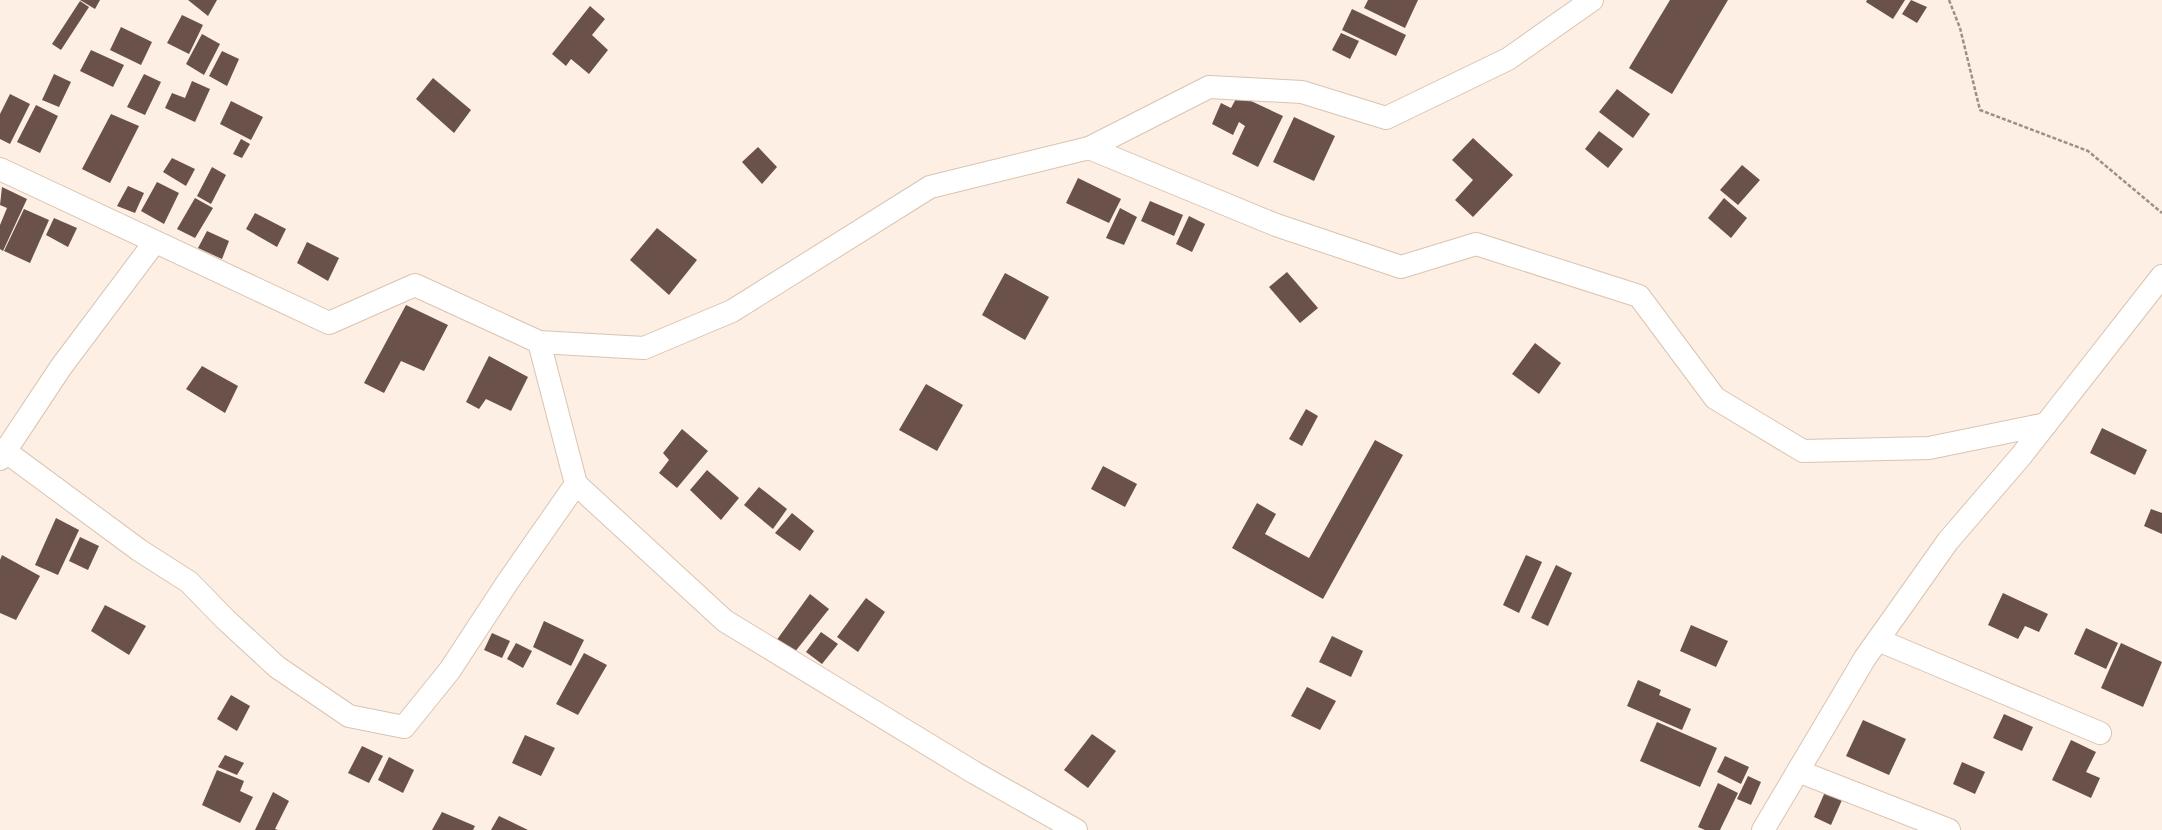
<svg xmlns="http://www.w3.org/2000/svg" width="2162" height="830" viewBox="0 0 2162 830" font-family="Rubik,sans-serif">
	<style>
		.building { fill: #6a5149 }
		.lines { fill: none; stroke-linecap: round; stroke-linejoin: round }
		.minor-casing { stroke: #dac4b1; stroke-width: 24 }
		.path { stroke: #9d9187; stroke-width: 2.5; stroke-dasharray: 4 2; stroke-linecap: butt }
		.minor { stroke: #fff; stroke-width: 22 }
	</style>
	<rect width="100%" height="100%" fill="#fdefe3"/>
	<!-- building -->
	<g class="building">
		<polygon points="80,0 100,0 95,9"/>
		<polygon points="188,0 217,0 208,16"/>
		<polygon points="1368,0 1418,0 1405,28 1364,8"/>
		<polygon points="1670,0 1728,0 1672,94 1629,68"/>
		<polygon points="1867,0 1905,0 1893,19 1866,2"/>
		<polygon points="1911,0 1927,7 1917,23 1902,14"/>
		<polygon points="80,1 89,7 61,50 52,44"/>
		<polygon points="590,6 605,19 592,35 608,50 589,74 571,59 566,66 552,54"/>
		<polygon points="1352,9 1406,35 1396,56 1342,30"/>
		<polygon points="182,15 203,25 189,54 167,43"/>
		<polygon points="121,27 152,42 141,65 110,50"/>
		<polygon points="1341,33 1359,41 1350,59 1332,50"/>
		<polygon points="202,34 220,44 204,75 186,64"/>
		<polygon points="91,50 124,65 113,87 80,71"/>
		<polygon points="222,51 239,59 227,86 209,76"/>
		<polygon points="54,74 71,82 59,107 42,100"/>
		<polygon points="144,74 161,82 145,115 127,107"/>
		<polygon points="433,78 471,110 454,133 416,99"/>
		<polygon points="192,81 210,89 195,122 165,108 172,93 185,98"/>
		<polygon points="1617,89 1650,114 1633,138 1599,112"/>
		<polygon points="10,94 30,104 10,144 0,139 0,114"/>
		<polygon points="1238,95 1283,116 1258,167 1232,154 1245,126 1239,122 1233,135 1212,124 1221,103 1231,108"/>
		<polygon points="231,101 263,117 251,140 220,124"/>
		<polygon points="36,105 58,116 40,153 17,142"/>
		<polygon points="111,114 139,126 110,183 82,169"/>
		<polygon points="1294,117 1335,136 1314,181 1273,162"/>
		<polygon points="1599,131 1623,149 1608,168 1585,149"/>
		<polygon points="1473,138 1513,175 1473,217 1455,200 1473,180 1452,160"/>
		<polygon points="241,139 250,144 242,158 233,154"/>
		<polygon points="758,147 777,167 762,184 742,162"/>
		<polygon points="172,158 195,169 186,186 163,172"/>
		<polygon points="1742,165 1760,180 1738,205 1720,190"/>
		<polygon points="212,167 226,175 211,204 197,196"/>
		<polygon points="1078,178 1121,199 1109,223 1066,203"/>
		<polygon points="157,182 179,193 164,224 141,211"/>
		<polygon points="128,186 144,193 135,213 117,206"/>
		<polygon points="2,187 27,199 3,251 0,249 0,225 7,208 0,205"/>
		<polygon points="195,198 213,208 195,238 177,229"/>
		<polygon points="1724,198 1747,218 1731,238 1708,218"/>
		<polygon points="1150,201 1183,215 1174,236 1141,221"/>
		<polygon points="1120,208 1137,217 1124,245 1106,238"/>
		<polygon points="24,209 49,220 30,263 4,251"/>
		<polygon points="255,213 286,229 277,247 246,229"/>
		<polygon points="1189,216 1205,224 1192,252 1176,244"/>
		<polygon points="54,218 77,228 68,247 46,235"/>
		<polygon points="657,228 697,260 669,295 630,260"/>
		<polygon points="207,231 229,241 222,259 198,248"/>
		<polygon points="307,242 339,258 328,281 297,263"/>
		<polygon points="1287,272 1318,308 1300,323 1269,287"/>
		<polygon points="1005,273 1049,297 1025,340 982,315"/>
		<polygon points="406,305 448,325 424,371 401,361 384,393 364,383"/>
		<polygon points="1535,343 1561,363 1539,394 1512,374"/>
		<polygon points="489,356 528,377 511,411 486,399 479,409 466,402"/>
		<polygon points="202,366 238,386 225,413 186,389"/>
		<polygon points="926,384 963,405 937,451 899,430"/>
		<polygon points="1306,409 1318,416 1302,446 1289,439"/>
		<polygon points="2102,428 2147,450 2135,475 2090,453"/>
		<polygon points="682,429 708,451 677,488 659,473 669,460 663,453"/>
		<polygon points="1375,440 1403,455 1323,599 1232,548 1257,503 1276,514 1265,534 1309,558"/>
		<polygon points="1103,466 1137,484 1125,507 1091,489"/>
		<polygon points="707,470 739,498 721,520 690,490"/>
		<polygon points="759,487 787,509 773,529 744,505"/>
		<polygon points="2151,509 2162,513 2162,534 2144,526"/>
		<polygon points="792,513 814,531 800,551 775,533"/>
		<polygon points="56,518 79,530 58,575 35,565"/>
		<polygon points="80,537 99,546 88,570 69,561"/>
		<polygon points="2,555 40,576 16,620 0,613 0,560"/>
		<polygon points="1526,555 1542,562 1519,613 1503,605"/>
		<polygon points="1556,565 1572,573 1548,626 1531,618"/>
		<polygon points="2003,593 2048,614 2039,632 2025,626 2018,639 1988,625"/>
		<polygon points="810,594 829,609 794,653 776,641"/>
		<polygon points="866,598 885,612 858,652 837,637"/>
		<polygon points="105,605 146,626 129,655 91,631"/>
		<polygon points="544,621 584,640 571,666 533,647"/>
		<polygon points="1691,625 1728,641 1716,667 1680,651"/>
		<polygon points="2086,628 2118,643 2106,669 2074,654"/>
		<polygon points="821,632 838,644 822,664 806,652"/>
		<polygon points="492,633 510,641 502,658 484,650"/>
		<polygon points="1332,636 1363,651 1351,677 1319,662"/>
		<polygon points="516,643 532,651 523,668 507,659"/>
		<polygon points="2121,643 2162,662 2143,707 2101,688"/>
		<polygon points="584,653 607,665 578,715 556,704"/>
		<polygon points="1638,680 1661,690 1659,695 1691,709 1682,730 1627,706"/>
		<polygon points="1307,687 1336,701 1320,730 1291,716"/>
		<polygon points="231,695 250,706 237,731 217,719"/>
		<polygon points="2004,714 2033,727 2022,751 1993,738"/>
		<polygon points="1863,720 1906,739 1889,775 1846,756"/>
		<polygon points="1657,722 1717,748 1700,787 1640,761"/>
		<polygon points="1092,734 1116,751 1088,788 1064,770"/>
		<polygon points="525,735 555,748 541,776 512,763"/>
		<polygon points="2071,740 2096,752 2086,772 2100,778 2091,798 2052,780"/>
		<polygon points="362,746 383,756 369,783 348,773"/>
		<polygon points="225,755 244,763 237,775 218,767"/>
		<polygon points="1725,756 1749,767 1741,784 1717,772"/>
		<polygon points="389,757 414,770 403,793 378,780"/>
		<polygon points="1962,762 1985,772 1975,794 1953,784"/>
		<polygon points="217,770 244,781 240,791 253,797 240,823 202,805"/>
		<polygon points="1748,776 1761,782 1751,805 1737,799"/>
		<polygon points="1718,783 1738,793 1720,830 1705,830 1698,827"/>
		<polygon points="273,792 289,801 275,829 278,830 255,830"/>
		<polygon points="1825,792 1842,800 1831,825 1814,817"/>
		<polygon points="442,812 475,826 473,830 432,830"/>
		<polygon points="499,816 528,830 491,830"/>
	</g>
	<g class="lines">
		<defs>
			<g id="minor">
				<polyline points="1089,148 1209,87 1302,92 1386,118 1508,59 1592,0"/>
				<polyline points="0,169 329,323 415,285 539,342 576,484 725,621 975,773 1076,830"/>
				<polyline points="539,342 644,348 732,311 930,187 1089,148 1276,225 1401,267 1476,244 1639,296 1715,398 1803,451 1929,448 2046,424"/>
				<polyline points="5,451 139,550 189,582 225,619 277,667 349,716 404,727 450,670 507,583 576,484"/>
				<polyline points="0,459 61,367 154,243"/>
				<polyline points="1878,640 2100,733"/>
				<polyline points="1798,771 1949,830"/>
				<polyline points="1763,830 1865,658 1948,541 2021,456 2162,276"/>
			</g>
		</defs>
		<!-- minor casing -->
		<use href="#minor" class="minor-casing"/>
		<!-- path -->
		<polyline class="path" points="1949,0 1960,28 1980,110 2088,151 2162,213"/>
		<!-- minor -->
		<use href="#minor" class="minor"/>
	</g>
</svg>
